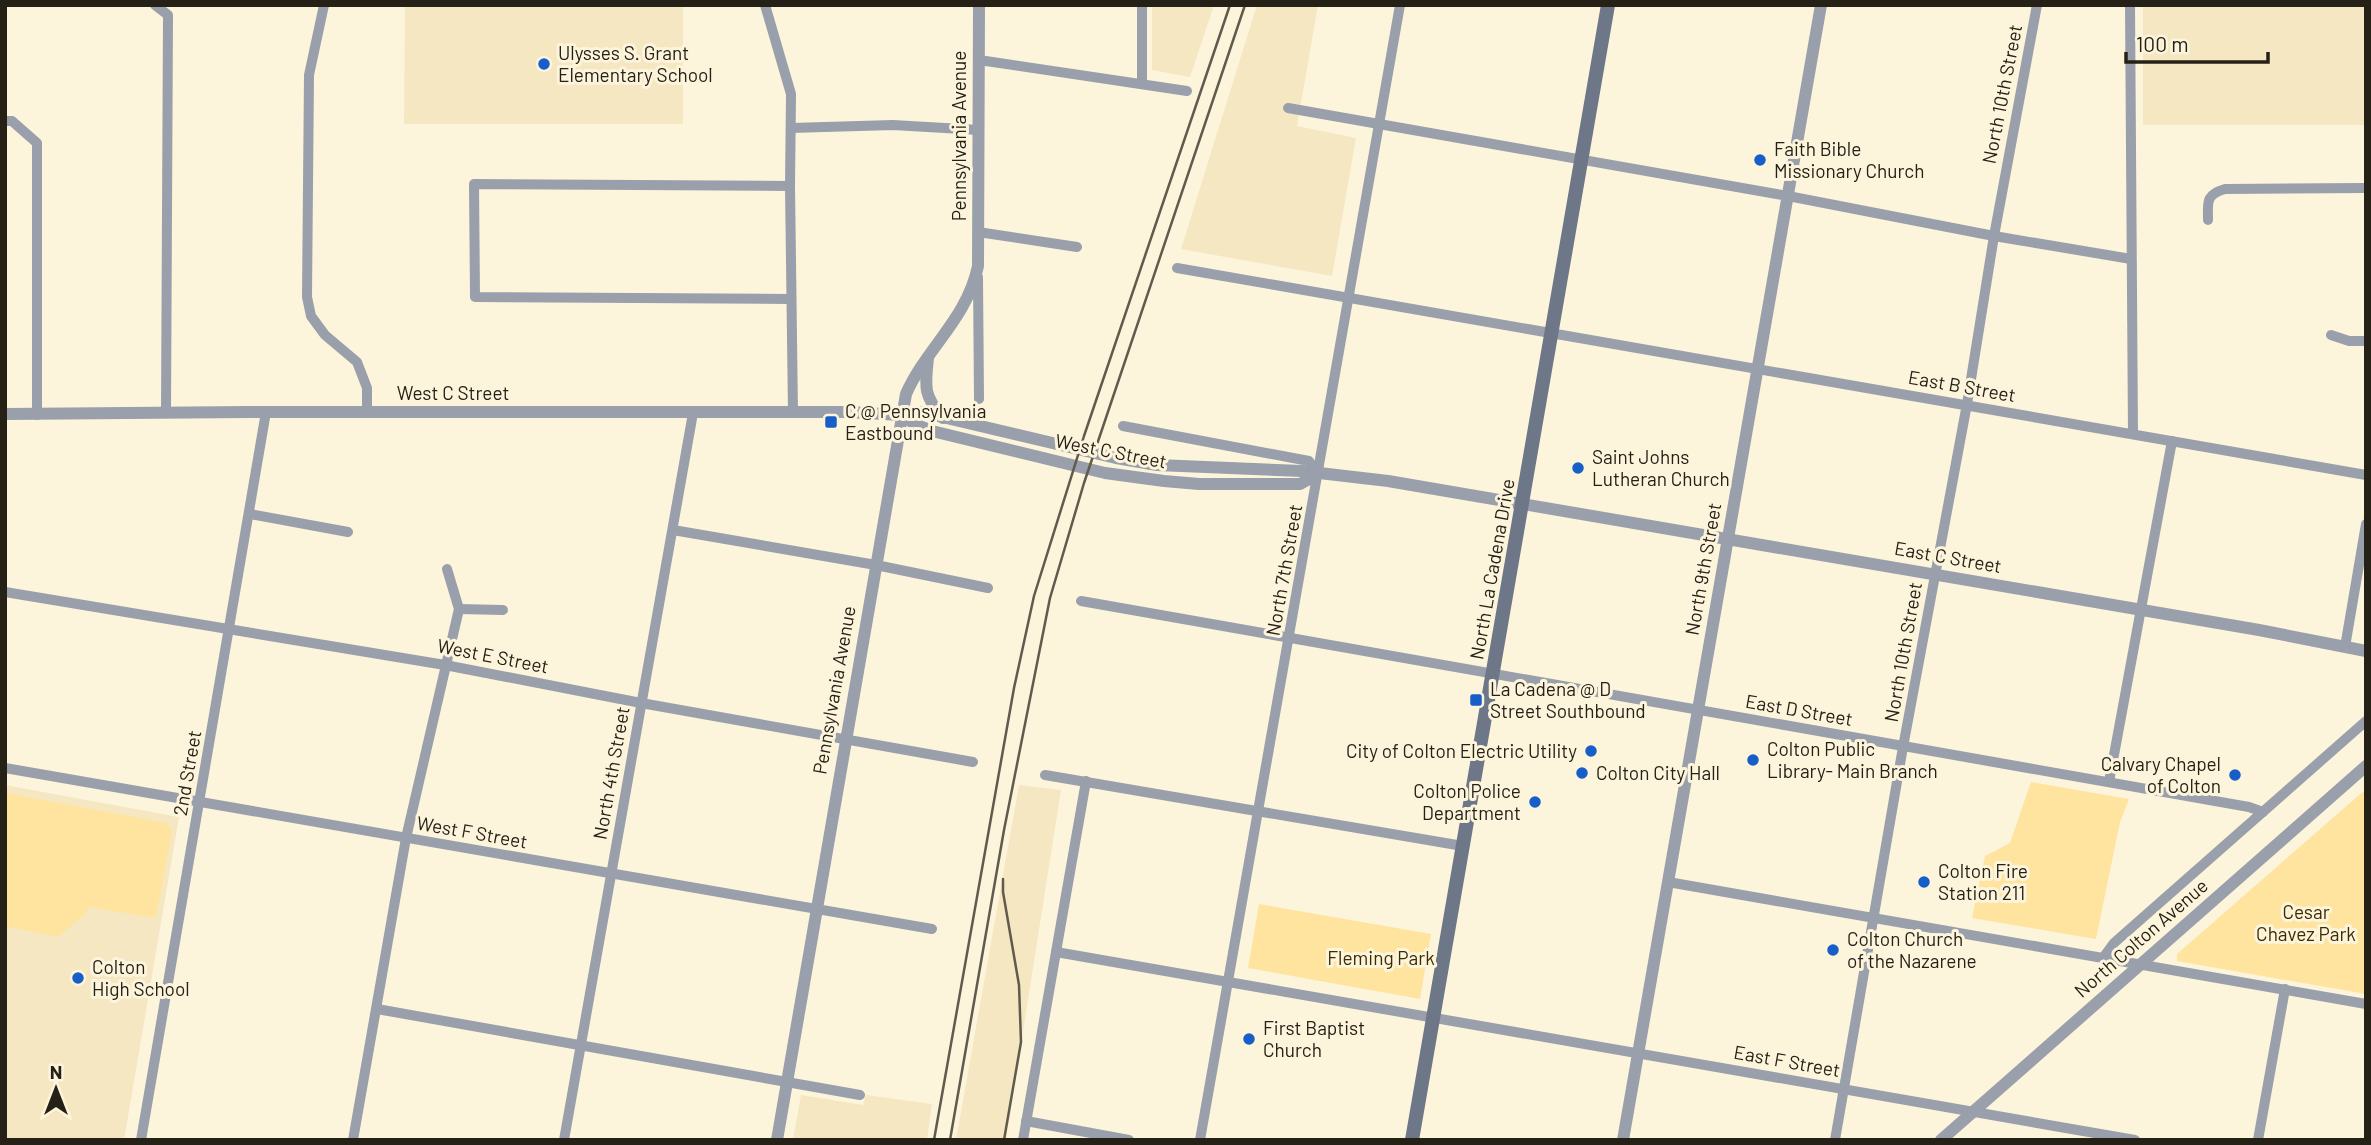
<svg xmlns="http://www.w3.org/2000/svg" width="2371" height="1145" viewBox="0 0 2371 1145" font-family="Barlow,sans-serif">
	<style>
		.built { fill: #f5e7c2 }
		.green { fill: #ffe4a0 }
		.lines { fill: none; stroke-linecap: round; stroke-linejoin: round }
		.minor { stroke: #99a0ab; stroke-width: 10 }
		.tertiary { stroke: #99a0ab; stroke-width: 12 }
		.secondary { stroke: #6d7787; stroke-width: 14 }
		.rail { stroke: #615b4d; stroke-width: 2.5 }
		.poi-dot { fill: #175ec9; stroke: #fdf4dc; stroke-width: 2.5 }
		.labels { text-anchor: middle; stroke-width: 6; stroke-linejoin: round; paint-order: stroke }
		.poi-label { font-size: 19px; fill: #262117; stroke: #fdf4dc; text-anchor: start }
		.street-label { font-size: 19px; fill: #262117; stroke: #fdf4dc }
		.park-label { font-size: 19px; fill: #3b2c00; stroke: #fdf4dc }
	</style>
	<rect width="100%" height="100%" fill="#fdf4dc"/>
	<!-- built -->
	<g class="built">
		<polygon points="405,5 683,5 683,124 404,124"/>
		<polygon points="1152,5 1214,5 1190,77 1152,70"/>
		<polygon points="1257,5 1318,5 1297,126 1356,138 1332,276 1181,249"/>
		<rect x="2143" y="5" width="223" height="120"/>
		<polygon points="5,785 179,817 124,1140 5,1140"/>
		<polygon points="1019,785 1061,790 1006,1140 956,1140"/>
		<polygon points="801,1095 863,1105 866,1095 932,1104 927,1140 793,1140"/>
	</g>
	<!-- green -->
	<g class="green">
		<polygon points="2031,782 2129,799 2120,822 2096,939 1972,918 1985,856 2010,843"/>
		<polygon points="2366,789 2366,994 2177,961 2177,954"/>
		<polygon points="5,793 167,823 172,831 156,918 88,907 85,914 58,937 5,926"/>
		<polygon points="1259,904 1431,934 1420,999 1248,968"/>
	</g>
	<g class="lines">
		<!-- minor -->
		<g class="minor">
			<polyline points="155,5 168,15 166,412"/>
			<polyline points="324,5 309,75 307,297 311,316 325,335 357,362 367,388 367,413"/>
			<polyline points="765,5 791,94 790,186 793,413"/>
			<polyline points="1142,5 1142,84"/>
			<polyline points="2130,5 2133,434"/>
			<polyline points="979,60 1187,91"/>
			<polyline points="1288,108 1788,196 1994,236 2131,259"/>
			<polyline points="5,121 12,121 37,143 37,415"/>
			<polyline points="791,128 893,125 979,130"/>
			<polyline points="790,186 474,184 475,297 791,299"/>
			<path d="M2208,220C2208,202 2205,195 2225,189L2366,188"/>
			<polyline points="978,232 1077,247"/>
			<polyline points="1177,268 2366,475"/>
			<polyline points="978,277 979,399"/>
			<polyline points="2331,335 2349,341 2366,341"/>
			<polyline points="1123,426 1309,461 1318,474"/>
			<polyline points="250,514 348,532"/>
			<polyline points="673,530 876,565 988,588"/>
			<polyline points="5,592 445,665 641,703 973,762"/>
			<polyline points="1081,601 2249,807 2263,812"/>
			<polyline points="459,609 503,610"/>
			<polyline points="2345,647 2366,524"/>
			<polyline points="5,768 932,929"/>
			<polyline points="1045,775 1463,846"/>
			<polyline points="2109,782 2172,441"/>
			<polyline points="1668,882 2366,1004"/>
			<polyline points="1056,952 2135,1140"/>
			<polyline points="2103,958 2114,943 2366,721"/>
			<polyline points="377,1009 860,1095"/>
			<polyline points="1026,1121 1129,1140"/>
			<polyline points="141,1140 266,412"/>
			<polyline points="353,1140 406,838 459,609 447,569"/>
			<polyline points="564,1140 693,413"/>
			<polyline points="1023,1140 1086,781"/>
			<polyline points="1200,1140 1400,5"/>
			<polyline points="1835,1140 1903,747 1967,404 1994,236 2037,5"/>
			<polyline points="2258,1140 2285,989"/>
		</g>
		<!-- tertiary -->
		<g class="tertiary">
			<path d="M928,358C925,386 923,396 943,418"/>
			<polyline points="5,414 249,412 848,412 901,415 921,412 1116,458 1157,465 1302,471 1388,481 2259,630 2366,651"/>
			<polyline points="901,415 915,424 932,431 1105,473 1164,481 1199,484 1300,484 1318,474"/>
			<path d="M777,1140L906,394C927,347 967,319 978,266L979,5"/>
			<polyline points="1623,1140 1821,5"/>
			<polyline points="1941,1140 2366,766"/>
		</g>
		<!-- secondary -->
		<polyline class="secondary" points="1412,1140 1608,5"/>
		<!-- rail -->
		<g class="rail">
			<polyline points="1003,879 1003,892 1019,985 1021,1042 1004,1140"/>
			<polyline points="934,1140 1014,688 1034,596 1084,436 1230,5"/>
			<polyline points="950,1140 1004,830 1050,598 1084,483 1245,5"/>
		</g>
	</g>
	<!-- markers -->
	<g class="poi-dot">
		<circle cx="544" cy="64" r="7"/>
		<circle cx="1760" cy="160" r="7"/>
		<rect x="824" y="415" width="14" height="14" rx="3.5"/>
		<circle cx="1578" cy="468" r="7"/>
		<rect x="1469" y="693" width="14" height="14" rx="3.5"/>
		<circle cx="1591" cy="751" r="7"/>
		<circle cx="1753" cy="760" r="7"/>
		<circle cx="1582" cy="773" r="7"/>
		<circle cx="2235" cy="775" r="7"/>
		<circle cx="1535" cy="802" r="7"/>
		<circle cx="1924" cy="882" r="7"/>
		<circle cx="1833" cy="950" r="7"/>
		<circle cx="78" cy="978" r="7"/>
		<circle cx="1249" cy="1039" r="7"/>
	</g>
	<g class="labels">
		<!-- poi labels -->
		<g class="poi-label">
			<text x="558" y="60">Ulysses S. Grant<tspan x="558" dy="22">Elementary School</tspan></text>
			<text x="1774" y="156">Faith Bible<tspan x="1774" dy="22">Missionary Church</tspan></text>
			<text x="845" y="418">C @ Pennsylvania<tspan x="845" dy="22">Eastbound</tspan></text>
			<text x="1592" y="464">Saint Johns<tspan x="1592" dy="22">Lutheran Church</tspan></text>
			<text x="1490" y="696">La Cadena @ D<tspan x="1490" dy="22">Street Southbound</tspan></text>
			<text x="1767" y="756">Colton Public<tspan x="1767" dy="22">Library- Main Branch</tspan></text>
			<text x="1577" y="758" text-anchor="end">City of Colton Electric Utility</text>
			<text x="2221" y="771" text-anchor="end">Calvary Chapel<tspan x="2221" dy="22">of Colton</tspan></text>
			<text x="1596" y="780">Colton City Hall</text>
			<text x="1521" y="798" text-anchor="end">Colton Police<tspan x="1521" dy="22">Department</tspan></text>
			<text x="1938" y="878">Colton Fire<tspan x="1938" dy="22">Station 211</tspan></text>
			<text x="1847" y="946">Colton Church<tspan x="1847" dy="22">of the Nazarene</tspan></text>
			<text x="92" y="974">Colton<tspan x="92" dy="22">High School</tspan></text>
			<text x="1263" y="1035">First Baptist<tspan x="1263" dy="22">Church</tspan></text>
		</g>
		<!-- street labels -->
		<g class="street-label">
			<text transform="translate(2002 94) rotate(-79)" y="7">North 10th Street</text>
			<text transform="translate(959 136) rotate(-90)" y="7">Pennsylvania Avenue</text>
			<text transform="translate(1962 386) rotate(10)" y="7">East B Street</text>
			<text x="453" y="400">West C Street</text>
			<text transform="translate(1111 451) rotate(11)" y="7">West C Street</text>
			<text transform="translate(1948 557) rotate(10)" y="7">East C Street</text>
			<text transform="translate(1492 569) rotate(-80)" y="7">North La Cadena Drive</text>
			<text transform="translate(1703 569) rotate(-80)" y="7">North 9th Street</text>
			<text transform="translate(1284 570) rotate(-80)" y="7">North 7th Street</text>
			<text transform="translate(1903 652) rotate(-80)" y="7">North 10th Street</text>
			<text transform="translate(493 656) rotate(11)" y="7">West E Street</text>
			<text transform="translate(834 690) rotate(-80)" y="7">Pennsylvania Avenue</text>
			<text transform="translate(1799 710) rotate(10)" y="7">East D Street</text>
			<text transform="translate(187 773) rotate(-80)" y="7">2nd Street</text>
			<text transform="translate(611 773) rotate(-80)" y="7">North 4th Street</text>
			<text transform="translate(472 832) rotate(10)" y="7">West F Street</text>
			<text transform="translate(2141 938) rotate(-41)" y="7">North Colton Avenue</text>
			<text transform="translate(1787 1061) rotate(10)" y="7">East F Street</text>
		</g>
		<!-- park labels -->
		<g class="park-label">
			<text x="2306" y="919">Cesar<tspan x="2306" dy="22">Chavez Park</tspan></text>
			<text x="1381" y="965">Fleming Park</text>
		</g>
	</g>
	<!-- border -->
	<rect width="2371" height="1145" fill="none" stroke="#262117" stroke-width="14"/>
	<!-- north arrow -->
	<g transform="translate(56 1089)" stroke="#fdf4dc" stroke-width="5" paint-order="stroke">
	<path d="M0-5L12 26L0 18L-12 26Z" fill="#262117"/>
	<text y="-10" font-size="19" font-weight="bold" text-anchor="middle" fill="#262117">N</text>
	</g>
	<!-- scale -->
	<path d="M2126 52v10h142v-10" fill="none" stroke="#262117" stroke-width="3.5"/>
	<text x="2136" y="52" font-size="21" fill="#262117" stroke="#fdf4dc" stroke-width="5" paint-order="stroke">100 m</text>
</svg>
